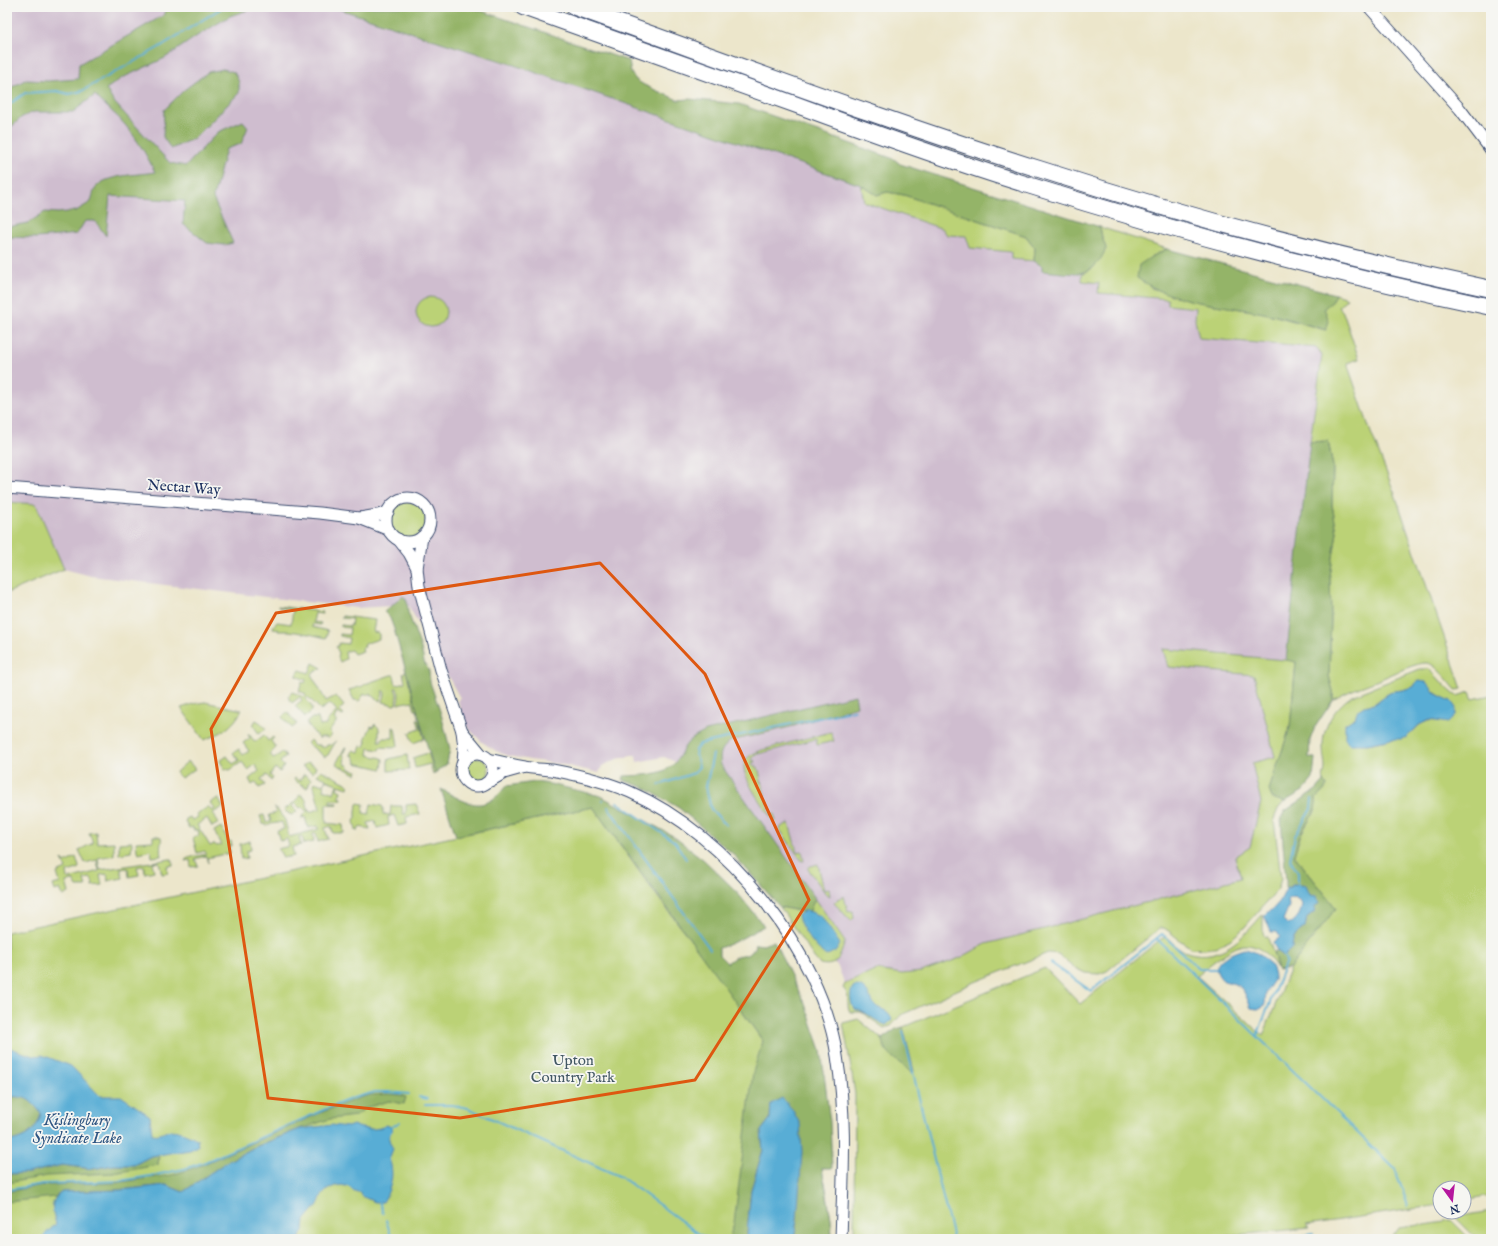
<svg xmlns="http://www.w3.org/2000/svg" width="1498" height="1246" viewBox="0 0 1498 1246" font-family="'IM FELL English',serif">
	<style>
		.industrial { fill: #cfbdcf }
		.green { fill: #bbd276; stroke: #6b806a; fill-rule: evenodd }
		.forest { fill: #94b467; stroke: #587262 }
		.water { fill: #59add5; stroke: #3a6e9a; fill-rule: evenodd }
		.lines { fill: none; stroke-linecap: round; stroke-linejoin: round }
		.stream { stroke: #59add5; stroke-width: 2 }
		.minor-casing { stroke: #3a4a6e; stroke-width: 13 }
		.highway-casing { stroke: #3a4a6e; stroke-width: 18 }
		.minor { stroke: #fff; stroke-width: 11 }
		.highway { stroke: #fff; stroke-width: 16 }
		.marked { fill: none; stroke: #de5710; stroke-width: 3; stroke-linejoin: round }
		.labels { text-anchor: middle; stroke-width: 3.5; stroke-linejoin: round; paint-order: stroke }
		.street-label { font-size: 15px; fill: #1b2f5e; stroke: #f6f6f2 }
		.park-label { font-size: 15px; fill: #435864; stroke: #f6f6f2 }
		.water-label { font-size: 16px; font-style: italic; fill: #2e5582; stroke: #f6f6f2 }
	</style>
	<rect width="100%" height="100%" fill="#f6f6f2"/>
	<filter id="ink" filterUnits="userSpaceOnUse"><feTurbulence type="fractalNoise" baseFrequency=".025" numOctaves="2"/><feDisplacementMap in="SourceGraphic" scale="8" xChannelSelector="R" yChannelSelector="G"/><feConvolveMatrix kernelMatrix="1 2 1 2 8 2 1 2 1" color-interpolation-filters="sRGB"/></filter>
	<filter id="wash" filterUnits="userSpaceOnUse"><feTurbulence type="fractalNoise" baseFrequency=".012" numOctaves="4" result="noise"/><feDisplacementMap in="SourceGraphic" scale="16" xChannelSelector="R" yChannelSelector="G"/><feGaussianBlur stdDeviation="0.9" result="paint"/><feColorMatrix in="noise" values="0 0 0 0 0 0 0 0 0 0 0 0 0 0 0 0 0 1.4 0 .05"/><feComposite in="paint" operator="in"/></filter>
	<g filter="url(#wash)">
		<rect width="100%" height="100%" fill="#ece6cb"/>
		<!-- industrial -->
		<polygon class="industrial" points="7,7 333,7 444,43 511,64 861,185 864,202 943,229 947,235 966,236 970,248 1012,252 1011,259 1034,261 1042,266 1042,271 1082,274 1082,281 1099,283 1099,293 1168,299 1168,305 1197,308 1195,320 1199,338 1317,348 1322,355 1310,442 1286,660 1296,661 1269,790 1268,869 1163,913 916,989 860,978 845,984 837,965 834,963 839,958 845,941 780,849 676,762 664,757 637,762 636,755 617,759 602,766 599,773 560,764 530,760 509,756 496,751 482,742 468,728 464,720 458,701 460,698 408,605 357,608 91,576 64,569 7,593"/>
		<!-- green -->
		<g class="green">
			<polygon points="861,185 877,195 887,192 904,195 1026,236 1035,248 1034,261 1011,259 1011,252 970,248 966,236 947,235 943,229 864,202"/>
			<path d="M1100,227L1167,249L1151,257V288L1198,302L1265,313L1325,330L1329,321L1323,308L1333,301L1335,294L1347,298L1339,307L1343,312L1359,359L1347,363L1370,430L1396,497L1462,689L1456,690C1450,683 1435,663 1427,663C1417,662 1393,674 1383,678C1365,686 1351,689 1333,700V691L1329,676L1331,619L1330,576L1337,532L1332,505L1333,466L1328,441L1310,442L1322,355L1317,348L1199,338L1195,320L1196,308L1168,305V299L1098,293L1099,283L1082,281V274L1093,268L1106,249L1102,237Z"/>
			<circle cx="431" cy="312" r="15"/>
			<polygon points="7,502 36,504 64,569 7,593"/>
			<circle cx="408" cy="520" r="18"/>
			<polygon points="278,606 322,612 322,614 315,613 313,622 321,623 320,625 313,624 312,627 328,631 326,638 309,634 289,631 278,631 278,629 273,628 274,625 277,622 291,624 293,610 278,607"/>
			<polygon points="342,616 375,620 373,632 379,633 379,639 364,644 365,647 362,648 363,651 354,654 351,650 345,652 346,659 340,662 338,657 339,653 336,647 338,646 339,643 348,644 349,638 340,636 340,634 349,635 350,628 341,627 341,625 351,626 352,619 342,618"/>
			<path d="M1163,649L1296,661L1290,727L1269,790L1272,798L1284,802L1278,809L1274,819L1281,879L1278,889L1243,929L1231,939L1216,947L1205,949L1192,948L1182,942L1170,932L1164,928H1160L1107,971L1099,974L1085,973L1075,968L1058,954L1048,953L975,982L901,1015L891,1026L884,1028L861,1012H850C845,1003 852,997 843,988L845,984L877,970L902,974L921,972L960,958L986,944L1241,878L1235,857L1250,847L1261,802L1252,763L1275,757L1254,675L1168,667Z"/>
			<polygon points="313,663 322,668 311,674 326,701 336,696 344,706 339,710 344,715 343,716 337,713 334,719 337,721 329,732 332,735 328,739 327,737 320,737 319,739 306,723 312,718 318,718 320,726 326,725 327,721 337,711 330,703 321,710 308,697 306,699 312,707 312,711 305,717 295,706 302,700 300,697 292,703 288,697 292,692 305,697 306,694 299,691 302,682 305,683 306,680 296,676 300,670 309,673"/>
			<path d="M1420,669H1429C1438,677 1447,690 1457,696L1470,692L1473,699L1491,695V1196L1464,1201V1188H1440V1205L1306,1225L1309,1228L1235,1235L1209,1239H854L855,1094L850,1062L843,1023L858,1019L882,1039C883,1053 903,1066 914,1071L903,1027L1045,968L1080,1004L1161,939L1166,937C1170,940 1174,944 1178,948C1183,951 1189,953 1195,954C1225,959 1246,934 1263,914V933L1265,937L1267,936L1273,952L1278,970C1271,958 1261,945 1245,945C1234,944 1205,968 1197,976L1263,1036L1290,968L1336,908L1294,855L1301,834L1315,811L1316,798L1323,792L1327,786C1321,778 1324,776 1325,768C1325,762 1323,755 1323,749C1322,727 1334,708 1352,696ZM1419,681C1432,688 1436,696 1451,701L1438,721C1416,719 1419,731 1405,737C1401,739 1397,738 1392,739C1384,740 1375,743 1367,744L1345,724L1355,718L1364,706L1374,704L1386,695L1394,691L1403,690L1412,687Z"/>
			<polygon points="405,671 406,672 417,710 415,710 412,701 398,704 399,694 397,688 395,688 397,694 396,704 394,705 383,702 385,694 384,691 382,691 383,694 380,701 369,693 367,695 365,693 359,701 354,700 349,690 363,686 365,684 391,675 394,675 396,685 405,682 403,673"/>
			<path d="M205,702L242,710C232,728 222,733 204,740L181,708L193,704Z"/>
			<polygon points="287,712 297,724 292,728 282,717"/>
			<polygon points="417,719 419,719 424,739 413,743 409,733 420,729"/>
			<polygon points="256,720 261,723 266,729 259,734 253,725"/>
			<polygon points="375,724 379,728 379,741 382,741 382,738 393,738 393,727 395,728 398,746 393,748 380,747 379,750 369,748 368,755 382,758 383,760 382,769 355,763 356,761 353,755 351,756 351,755 353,750 359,752 361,746 365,747 367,741 365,740 371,726 374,727"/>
			<path d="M831,732L834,741L817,745L816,739L754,755V757L751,758L752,761L754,760L755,762L752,763L753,766L756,765V768L758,767L769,812L771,814H774L776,821L775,822C767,813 742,778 744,765C745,756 755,753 762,750Z"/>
			<polygon points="249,734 255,742 264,735 268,741 273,737 274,738 271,741 276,748 270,754 274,759 282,752 286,757 280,762 284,766 280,772 275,768 270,775 273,778 271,781 267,775 261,779 265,785 259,788 256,782 252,785 249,779 259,771 255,765 248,770 242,762 230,770 225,769 220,761 227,756 233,764 239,760 233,753 239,749 243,755 249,751 243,743 250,738 248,735"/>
			<polygon points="310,740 315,745 320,745 320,747 326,747 327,745 331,745 336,741 328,755 325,757 307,743"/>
			<polygon points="345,747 346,747 343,754 345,759 344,760 346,765 348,765 350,769 357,771 356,774 336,764"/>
			<polygon points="428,753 435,773 433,774 430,764 415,768 413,758 415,757"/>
			<polygon points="407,755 409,770 388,771 388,761 389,759"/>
			<circle cx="477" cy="770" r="12"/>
			<polygon points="188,761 195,769 181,778 177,774 176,772"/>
			<polygon points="308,762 316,767 313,773 302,766"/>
			<path d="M321,770L346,783L349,786L348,788L338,785L337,789L341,791L339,797L342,798L341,800H330V803H338L337,805L326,804V823L343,825L344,833H333L331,826L325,828L328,839L318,842L316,833L313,834L314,842L304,844L302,836L299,837L301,845L292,847L294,856L282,858L283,857L278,849L289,846L287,839L280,841L277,831L284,829L282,822L266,825L263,824L260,816L264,815L266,822L271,821L269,815L276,813L275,807L285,820L289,837L319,829L318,826L308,828L305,817L301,818L307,812L302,807L300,808L295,803L292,806L297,811L292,815L289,814L284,810L297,800L300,794L306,799L309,812L320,809L314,787V782L323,785L326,779L317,775ZM326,780L337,784L334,793L323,789Z"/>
			<polygon points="304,774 311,779 307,788 294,780 295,778 300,781"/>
			<polygon points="218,798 223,807 213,813 219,823 212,827 207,818 197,825 210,846 214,844 217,846 221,845 214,831 221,827 229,842 231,841 232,845 229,846 230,853 207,858 208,863 206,856 195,859 198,866 191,867 190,860 185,861 187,858 206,854 205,851 197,853 193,838 192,838 199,836 198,830 193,830 193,827 189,828 185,822 186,819 190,817 192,820 198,817 196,814 205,809 208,806 212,811 215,809 210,803"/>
			<polygon points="357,803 364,804 363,813 369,814 371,804 382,806 383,807 383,814 390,815 391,806 402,806 403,814 406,814 406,805 416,804 420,814 406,817 407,824 398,826 394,815 388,817 389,825 377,828 375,821 368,823 370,829 359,827 358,831 356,831 354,821 356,818 356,812"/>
			<polygon points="593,807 654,892 715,972 777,1062 825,1182 831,1219 832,1239 7,1239 7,932"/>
			<polygon points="789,823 797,852 802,851 804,861 802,861 780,830 781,827"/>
			<polygon points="96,832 97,843 114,842 114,855 98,858 100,870 170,859 172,859 173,865 167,866 168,873 162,874 159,862 152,863 154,871 145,873 144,866 137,867 139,875 129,877 128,868 121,869 123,878 107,881 108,880 107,874 100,875 102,885 92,886 93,884 91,878 84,879 86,887 77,887 73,880 66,882 69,893 63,896 60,889 55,891 53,885 60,883 57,873 66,869 62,859 65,863 76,857 79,867 78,869 67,872 68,879 99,871 97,860 85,863 79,850 93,843 89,833"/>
			<path d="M153,836H158L161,837C162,844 159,846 161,856L152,857L151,850L139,853L137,851L136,842L153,841Z"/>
			<polygon points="250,841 251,850 246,851 247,858 241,859 240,844"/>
			<polygon points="132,842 131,852 119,854 119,843"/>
			<polygon points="818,864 824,890 829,889 830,896 826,894 808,869 808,867"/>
			<polygon points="844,896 848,912 853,911 854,918 851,921 834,903 839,898"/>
			<path d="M815,898L845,942C840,956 838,968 820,964L815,959L780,907L808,913Z"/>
			<polygon points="1491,1211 1491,1239 1477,1239 1455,1217"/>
			<polygon points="1451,1220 1470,1239 1391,1239 1399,1228"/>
		</g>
		<!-- forest -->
		<g class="forest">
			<path d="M167,7H250L248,10L230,16L197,36L165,58L122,78L106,89L113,101L170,163L186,166L218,132L243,121L248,127L241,144L226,149L213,198L233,243L224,245L207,243L183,224L185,201L110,196L106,236L95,221H85L77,234L37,238L7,237V227L28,223L45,212L58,213L76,211L91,202C92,198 93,193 95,189C103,174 140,175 155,172C147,156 138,140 126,126C117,114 104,106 95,95L73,112H34L22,117L10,128L7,135V90L25,80L48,81L78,79L79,64L164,15Z"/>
			<path d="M333,7H470L629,61L631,73L636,80L644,85L678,100L689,99L739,104L894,159L900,164L1100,227L1102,237L1106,248C1093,282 1071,273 1042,271V266L1034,261L1035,248L1026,236L904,195L887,192L877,195L861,185L511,64L444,43Z"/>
			<polygon points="223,69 234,72 239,82 239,93 196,137 171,149 163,137 164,110 184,90 208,72"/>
			<path d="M1167,249L1335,294L1333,301L1324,308L1329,321L1326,330C1305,324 1284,317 1263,313C1221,304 1174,304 1137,278L1139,265L1151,257Z"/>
			<polygon points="1328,441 1333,466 1332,505 1337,532 1330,576 1331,618 1329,676 1333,691 1333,700 1315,727 1310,740 1309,758 1315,758 1313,779 1303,791 1284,802 1272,798 1269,790 1290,727 1296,662 1286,660 1310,442"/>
			<polygon points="403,596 407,601 408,612 421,648 424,662 429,671 430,682 441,714 450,749 447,764 435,773 394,629 390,618 384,612"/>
			<path d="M855,695L857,706L794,726L731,741C721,748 719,754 721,765L815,898L809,913L780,907L733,854L679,808L643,787L623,780L624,776C641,775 662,776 674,764C678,759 681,753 684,748C689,739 697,736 706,731Z"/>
			<path d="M1324,781L1327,786L1323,792L1316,798C1318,812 1307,821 1301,833C1298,840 1296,848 1294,855L1336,908L1290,968L1278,970L1273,952L1277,951L1284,956L1292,948C1292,938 1297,933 1305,927L1307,917L1314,912L1310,895L1295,884L1286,889V881L1281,818L1285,811L1316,790Z"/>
			<path d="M535,782L550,784L601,796L673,836L704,860L735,890L764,926C749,934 735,943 719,948V955L727,963C734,958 737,954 747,955L755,948L756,944L763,945L774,941L805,1004L821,1050L830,1122L832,1168H822L831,1219L832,1239H794L797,1219L771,1104L770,1119L761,1131L763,1150L751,1190L747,1233L749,1239H729L734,1223L753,1072L763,1041C708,962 650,885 593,807L456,836L441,789C468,804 484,815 506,786Z"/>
			<path d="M903,1027L914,1072H910C901,1062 883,1055 882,1039L896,1029Z"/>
			<polygon points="387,1094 400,1095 406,1097 404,1104 389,1101 365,1108 356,1116 330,1119 300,1129 253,1148 225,1163 183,1192 166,1185 121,1190 62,1192 55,1197 7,1202 7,1192 37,1186 68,1184 114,1183 172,1175 197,1167 320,1113 362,1097 371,1095"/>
			<path d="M23,1096L33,1103L41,1113C37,1132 25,1138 7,1142V1097Z"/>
			<polygon points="159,1155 158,1165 114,1173 47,1176 7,1183 7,1174 28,1173 62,1165 93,1169 113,1165 134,1165 151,1156"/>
		</g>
		<!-- water -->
		<g class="water">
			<polygon points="1419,681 1426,682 1436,694 1451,701 1456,708 1455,716 1448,723 1430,720 1419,725 1407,737 1401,739 1392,739 1367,744 1349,744 1345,738 1345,724 1355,718 1358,710 1364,706 1374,704 1386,695 1394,691 1403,690 1412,687"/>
			<path d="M1295,884L1306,886L1310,895L1316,896L1320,903L1315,906L1314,912L1307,917L1305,927C1297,933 1292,938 1292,948L1284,956L1277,951L1273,943L1280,937L1277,932H1271L1264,915L1273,909L1280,901L1286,889ZM1295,897L1302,904C1300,914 1297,922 1287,924L1283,920L1289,906L1288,899Z"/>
			<path d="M806,910L821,916L840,944L837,950L826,956C816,948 799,927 798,915Z"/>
			<path d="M1244,949C1259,951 1275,963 1274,980L1266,992L1265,1004L1262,1008L1257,1009L1251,1008C1248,1002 1246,993 1241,988C1236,983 1230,983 1224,981C1222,980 1219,976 1218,974C1211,960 1234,952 1244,949Z"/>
			<path d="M854,986C866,985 869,996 874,1004C880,1012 889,1007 892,1020L886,1025C874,1021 866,1011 854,1009C850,1003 849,991 854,986Z"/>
			<path d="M7,1047L33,1056L42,1055L71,1066L100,1096H121L150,1116L152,1134C159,1135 161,1134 167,1131C177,1128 189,1135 197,1139L198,1146L190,1150L151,1156L134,1165H113L93,1169L62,1165L28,1173L7,1174V1142C25,1138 37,1132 41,1113C29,1098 26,1096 7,1097Z"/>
			<polygon points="782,1098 792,1109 800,1124 802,1152 797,1219 794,1239 749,1239 747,1233 751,1190 763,1150 761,1131 770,1119 771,1104"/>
			<path d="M332,1125L348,1127L353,1125C364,1130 376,1131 387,1125L391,1127L392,1131C386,1137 390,1142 393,1149L389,1159C395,1173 391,1189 383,1202H375L361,1196L360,1192C354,1193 351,1187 346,1186C336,1183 326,1189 321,1197C320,1200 319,1203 317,1206C313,1211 309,1215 305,1220L304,1228L299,1239H40L56,1224C52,1210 49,1201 62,1192L121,1190L166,1185L183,1192L225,1163L253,1148L300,1129Z"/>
		</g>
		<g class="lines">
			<!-- stream -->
			<g class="stream">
				<polyline points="7,106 25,93 57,91 69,94 82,91 158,48 223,7"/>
				<polyline points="713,754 706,787 711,809 726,825"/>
				<polyline points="659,785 694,773 699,767 695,750 700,744 855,710"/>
				<polyline points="602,800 603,800"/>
				<polyline points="617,802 675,842 686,859"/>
				<polyline points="608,807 710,949"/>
				<polyline points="1298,885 1298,873 1290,859 1295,836 1311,809 1312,799"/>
				<polyline points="1157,939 1257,1036"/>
				<polyline points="1284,956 1286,961 1257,1036 1395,1169 1408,1206"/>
				<polyline points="1051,963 1091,991 1162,934 1199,969 1216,969"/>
				<polyline points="903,1031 953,1239"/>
				<polyline points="419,1097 427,1099"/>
				<polyline points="425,1105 452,1105 468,1108 621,1177 702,1236 709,1239"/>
				<polyline points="391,1127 400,1122"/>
				<polyline points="7,1190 43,1184 120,1181 150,1176 184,1169 205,1162 328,1108 353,1098 375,1092 389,1092 409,1094"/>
				<polyline points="379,1202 383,1213"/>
				<polyline points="386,1220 392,1239"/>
				<polyline points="1283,1239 1313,1234"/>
			</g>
		</g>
	</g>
	<g filter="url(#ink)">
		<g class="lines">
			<defs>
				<g id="minor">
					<polyline points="1369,7 1460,109 1491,150"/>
					<polyline points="7,488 320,513 359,518 389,530"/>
					<circle cx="408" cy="520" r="22"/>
					<polyline points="360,518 378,515 388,512"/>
					<polyline points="422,537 417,568 419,586 441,670 462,731 464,748 463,763"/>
					<polyline points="398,539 409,553 417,568"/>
					<polyline points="462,731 482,755"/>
					<circle cx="477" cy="770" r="16"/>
					<path d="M488,759C501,762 513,765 525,767C534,769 543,769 552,770C579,775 605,781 630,792C727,834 821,951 837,1056C847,1117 843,1177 841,1239"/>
					<polyline points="490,781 504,773 522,768"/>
				</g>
				<g id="highway">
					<path d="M523,7C614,40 706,72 797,105C873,133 950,161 1028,185C1180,233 1335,274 1491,307"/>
					<path d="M575,7C730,62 883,120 1039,169C1187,217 1339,257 1491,289"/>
				</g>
			</defs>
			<!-- minor casing -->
			<use href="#minor" class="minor-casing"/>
			<!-- highway casing -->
			<use href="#highway" class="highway-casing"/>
			<!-- minor -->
			<use href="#minor" class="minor"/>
			<!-- highway -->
			<use href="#highway" class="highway"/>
		</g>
	</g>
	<!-- marked area -->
	<path class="marked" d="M600,563L705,674L809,900L695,1080L460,1118L268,1098L211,729L276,613Z"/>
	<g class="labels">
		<!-- street labels -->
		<g class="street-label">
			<text transform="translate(184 487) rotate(4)" y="5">Nectar Way</text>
		</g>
		<!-- park labels -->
		<g class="park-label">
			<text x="573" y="1065">Upton<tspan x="573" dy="17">Country Park</tspan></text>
		</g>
		<!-- water labels -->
		<g class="water-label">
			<text x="77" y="1125">Kislingbury<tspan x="77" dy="18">Syndicate Lake</tspan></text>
		</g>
	</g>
	<!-- margin -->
	<rect width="1498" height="1246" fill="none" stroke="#f6f6f2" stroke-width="24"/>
	<!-- north arrow -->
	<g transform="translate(1452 1200) rotate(165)"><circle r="19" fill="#f6f6f2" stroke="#9ea6b7"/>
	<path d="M0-3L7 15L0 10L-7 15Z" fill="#b5179e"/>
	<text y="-6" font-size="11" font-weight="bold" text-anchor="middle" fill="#1b2f5e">N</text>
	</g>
</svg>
